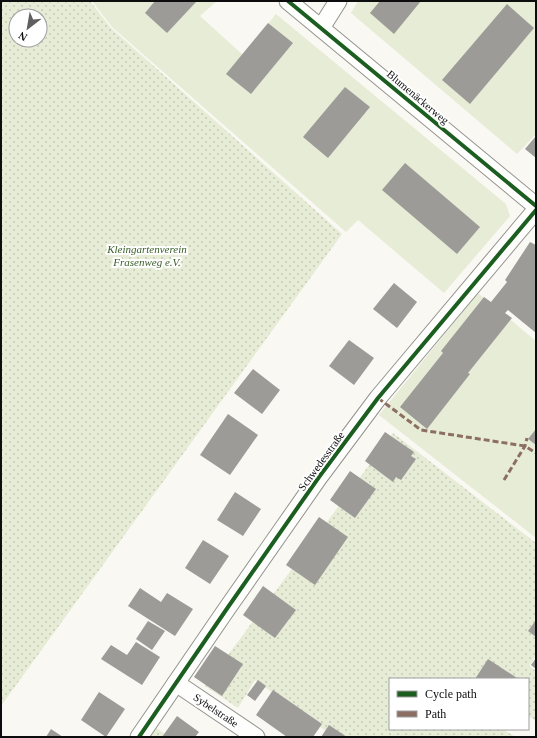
<svg xmlns="http://www.w3.org/2000/svg" width="537" height="738" viewBox="0 0 537 738" font-family="'Times New Roman',serif">
	<style>
		.grass { fill: #e6ecd5 }
		.garden { fill: url(#garden-dots); fill-rule: evenodd }
		.building { fill: #9d9b98 }
		.lines { fill: none; stroke-linecap: round; stroke-linejoin: round }
		.street-casing { stroke: #949390; stroke-width: 19 }
		.street { stroke: #fefefd; stroke-width: 17 }
		.quiet { stroke: #8d6e63; stroke-width: 3; stroke-dasharray: 6 3; stroke-linecap: butt }
		.cycleway-casing { stroke: #fff; stroke-width: 6 }
		.cycleway { stroke: #1b5e20; stroke-width: 4 }
		.labels { text-anchor: middle; stroke-width: 4; stroke-linejoin: round; paint-order: stroke }
		.street-label { font-size: 11px; fill: #0d0d0d; stroke: #fff }
		.park-label { font-size: 11px; font-style: italic; fill: #375c26; stroke: #fff }
	</style>
	<defs>
		<pattern id="garden-dots" width="8" height="8" patternUnits="userSpaceOnUse"><rect width="8" height="8" fill="#e6ecd5"/><path d="M2 2h.1M6 6h.1" fill="none" stroke="#c4c9b6" stroke-width="1.8" stroke-linecap="round"/></pattern>
	</defs>
	<rect width="100%" height="100%" fill="#faf8f2"/>
	<!-- grass -->
	<g class="grass">
		<polygon points="92,1 217,1 200,16 243,55 276,14 506,204 510,216 444,293 358,220 346,232 112,27"/>
		<polygon points="358,1 536,1 536,134 517,154 351,13"/>
		<polygon points="478,293 536,341 536,538 379,415"/>
	</g>
	<!-- garden -->
	<g class="garden">
		<path d="M1,1H90L111,28L342,234L1,706ZM16,16H40V40H16Z"/>
		<polygon points="393,433 536,543 536,656 529,666 536,671 536,721 528,716 528,679 390,679 390,729 503,729 515,737 334,737 255,680 238,708 205,686"/>
		<polygon points="156,728 170,737 150,737"/>
	</g>
	<!-- building -->
	<g class="building">
		<polygon points="155,1 197,1 167,33 145,13"/>
		<polygon points="380,1 421,1 394,34 370,13"/>
		<polygon points="507,4 534,28 470,104 442,80"/>
		<polygon points="268,23 293,43 251,94 226,74"/>
		<polygon points="345,87 370,107 328,158 303,137"/>
		<polygon points="536,136 536,158 525,149"/>
		<polygon points="405,163 480,227 457,254 382,190"/>
		<polygon points="530,242 536,245 536,333 508,310 505,313 512,318 468,373 470,374 427,429 400,407 443,353 441,351 484,297 491,302 507,282 505,280"/>
		<polygon points="394,283 417,302 397,328 373,309"/>
		<polygon points="349,340 374,358 354,385 329,366"/>
		<polygon points="253,369 280,390 262,414 234,393"/>
		<polygon points="228,414 258,435 230,475 200,455"/>
		<polygon points="536,429 536,445 528,439"/>
		<polygon points="385,432 414,452 411,456 416,459 401,480 396,477 393,482 365,461"/>
		<polygon points="350,471 376,489 355,518 330,500"/>
		<polygon points="235,492 261,509 243,536 217,520"/>
		<polygon points="319,517 348,537 315,585 286,565"/>
		<polygon points="203,540 229,556 210,584 185,568"/>
		<polygon points="263,586 296,610 275,638 243,615"/>
		<polygon points="140,588 161,602 167,593 193,609 175,636 128,606"/>
		<polygon points="536,620 536,637 528,631"/>
		<polygon points="148,621 165,631 152,650 136,639"/>
		<polygon points="136,642 160,657 142,685 101,659 111,645 127,655"/>
		<polygon points="215,646 243,664 222,696 194,677"/>
		<polygon points="536,658 536,669 531,665"/>
		<polygon points="488,659 517,678 516,679 475,679"/>
		<polygon points="258,680 266,686 255,701 247,695"/>
		<polygon points="273,690 322,724 313,737 287,737 256,715"/>
		<polygon points="99,692 125,709 106,737 81,720"/>
		<polygon points="177,716 199,732 195,737 162,737"/>
		<polygon points="329,725 347,737 321,737"/>
		<polygon points="51,729 63,737 46,737"/>
	</g>
	<g class="lines">
		<defs>
			<g id="street">
				<polyline points="288,1 536,206"/>
				<polyline points="321,28 338,1"/>
				<polyline points="176,683 256,737"/>
				<polyline points="139,737 226,610 319,477 378,398 536,210"/>
			</g>
		</defs>
		<!-- street casing -->
		<use href="#street" class="street-casing"/>
		<!-- street -->
		<use href="#street" class="street"/>
		<!-- quiet -->
		<g class="quiet">
			<polyline points="378,398 421,430 525,446 536,453"/>
			<polyline points="504,480 525,446 527,438"/>
		</g>
		<defs>
			<g id="cycleway">
				<polyline points="288,1 536,206"/>
				<polyline points="139,737 226,610 319,477 378,398 536,210"/>
			</g>
		</defs>
		<!-- cycleway casing -->
		<use href="#cycleway" class="cycleway-casing"/>
		<!-- cycleway -->
		<use href="#cycleway" class="cycleway"/>
	</g>
	<g class="labels">
		<!-- street labels -->
		<g class="street-label">
			<text transform="translate(418 97) rotate(40)" y="4">Blumenäckerweg</text>
			<text transform="translate(321 461) rotate(-54)" y="4">Schwedesstraße</text>
			<text transform="translate(216 710) rotate(34)" y="4">Sybelstraße</text>
		</g>
		<!-- park labels -->
		<g class="park-label">
			<text x="147" y="253">Kleingartenverein<tspan x="147" dy="13">Frasenweg e.V.</tspan></text>
		</g>
	</g>
	<!-- border -->
	<rect width="537" height="738" fill="none" stroke="#0d0d0d" stroke-width="4"/>
	<!-- legend -->
	<rect x="389" y="678" width="140" height="52" fill="#ffffff" stroke="#9e9e9e"/>
	<rect x="397" y="691" width="20" height="6" fill="#1b5e20" stroke="#9e9e9e"/>
	<text x="425" y="698" font-size="12" fill="#0d0d0d">Cycle path</text>
	<rect x="397" y="711" width="20" height="6" fill="#8d6e63" stroke="#9e9e9e"/>
	<text x="425" y="718" font-size="12" fill="#0d0d0d">Path</text>
	<!-- north arrow -->
	<g transform="translate(28 28) rotate(211)"><circle r="19" fill="#ffffff" stroke="#9e9e9e"/>
	<path d="M0-3L7 15L0 10L-7 15Z" fill="#605f5d"/>
	<text y="-6" font-size="11" font-weight="bold" text-anchor="middle" fill="#0d0d0d">N</text>
	</g>
</svg>
